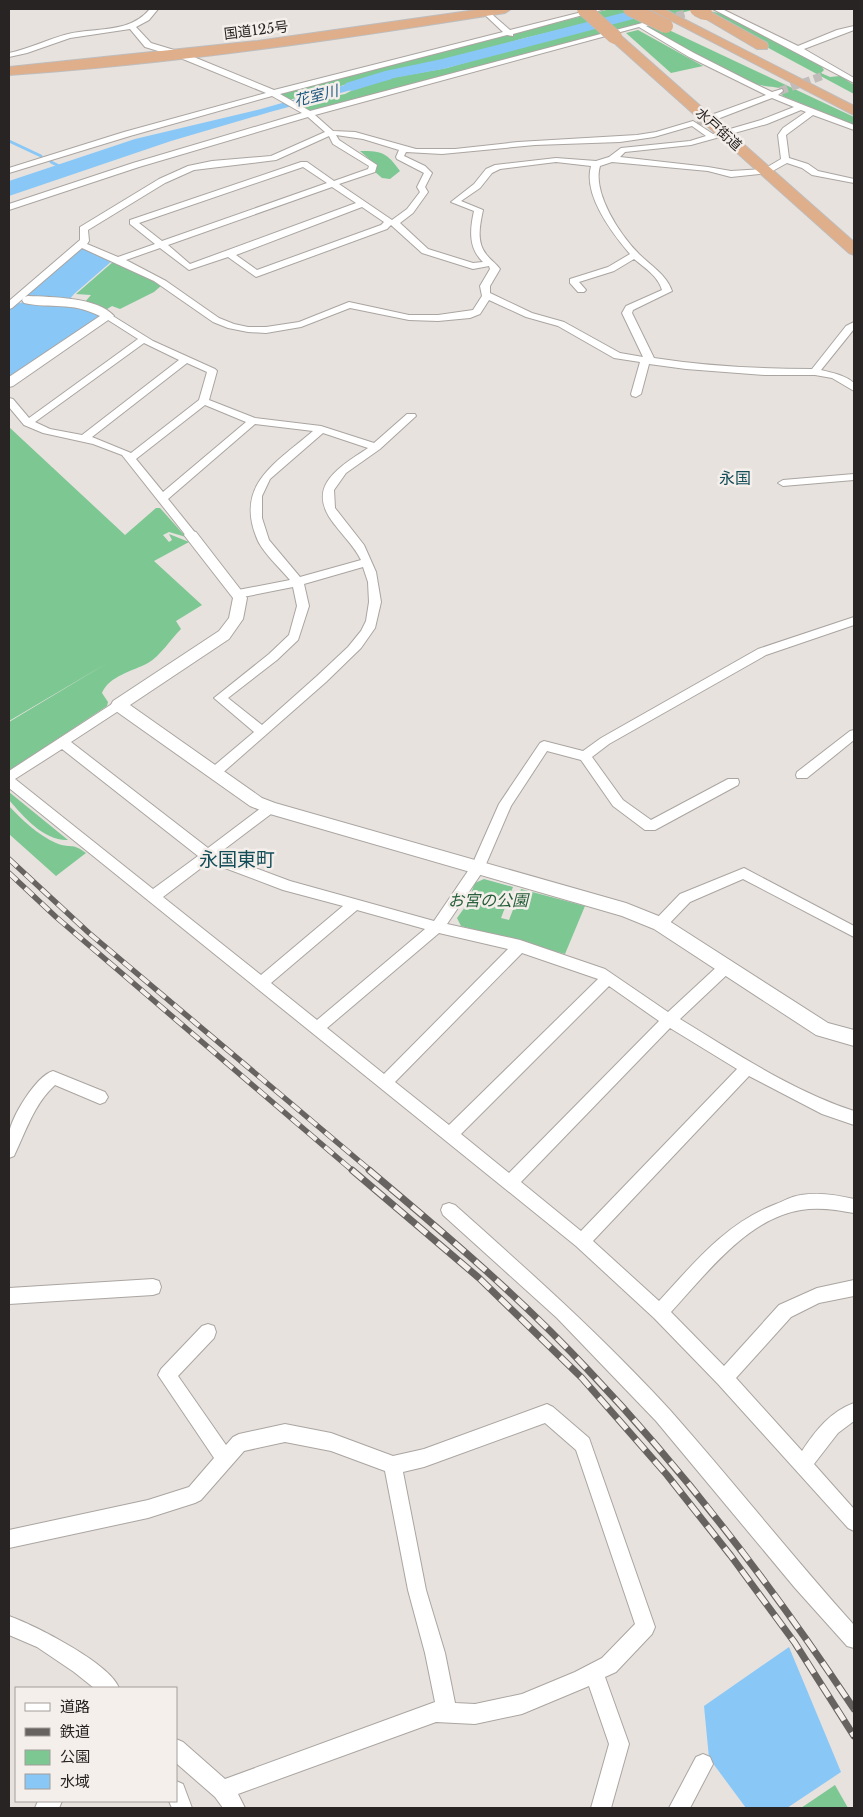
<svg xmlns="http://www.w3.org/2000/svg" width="863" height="1817" viewBox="0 0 863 1817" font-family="'Libre Baskerville','Noto Sans JP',serif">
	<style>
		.green { fill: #7dc793 }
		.water { fill: #89c7f6 }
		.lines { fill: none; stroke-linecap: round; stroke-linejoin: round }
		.stream { stroke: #89c7f6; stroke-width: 3 }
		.river { fill: #89c7f6; fill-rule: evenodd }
		.minor-tunnel { stroke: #c1bcb9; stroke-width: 8; stroke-dasharray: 8 4; stroke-linecap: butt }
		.minor-casing { stroke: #aaa5a1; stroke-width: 2 }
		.tertiary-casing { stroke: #aaa5a1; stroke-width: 2 }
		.trunk-casing { stroke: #bebdbd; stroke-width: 2 }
		.minor { fill: #fff; fill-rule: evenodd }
		.tertiary { fill: #fff; fill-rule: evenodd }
		.trunk { fill: #dfae8a; fill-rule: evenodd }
		.rail-far1-casing { stroke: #676361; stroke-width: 5.5 }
		.rail-casing { stroke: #676361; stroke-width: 7 }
		.rail-far1 { stroke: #f5efeb; stroke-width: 4; stroke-dasharray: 11; stroke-linecap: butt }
		.rail { stroke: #f5efeb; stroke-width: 5; stroke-dasharray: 14; stroke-linecap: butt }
		.trunk-bridge-casing { stroke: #bebdbd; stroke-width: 15; stroke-linecap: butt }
		.trunk-bridge { stroke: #dfae8a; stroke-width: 14 }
		.labels { text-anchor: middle; stroke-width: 5; stroke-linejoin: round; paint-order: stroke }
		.far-street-label { font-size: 14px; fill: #272423; stroke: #f5efeb }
		.far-water-label { font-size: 15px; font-style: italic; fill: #1f5980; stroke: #f5efeb }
		.far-quarter-label { font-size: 16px; fill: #134d58; stroke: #f5efeb }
		.park-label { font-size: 16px; font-style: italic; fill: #26603b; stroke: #f5efeb }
		.quarter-label { font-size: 19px; fill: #134d58; stroke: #f5efeb }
	</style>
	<rect width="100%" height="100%" fill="#e7e2de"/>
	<!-- green -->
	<g class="green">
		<polygon points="610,9 647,9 525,38 439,62 369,77 306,97 307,95 289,100 279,94"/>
		<polygon points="661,9 696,9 308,112 296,105 305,101 312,101 345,94 368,82 447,68 536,41 544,41 557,35"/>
		<path d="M705,11C730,10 797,53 822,67L824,70L821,73L830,77L840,76L854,85V94L750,38Z"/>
		<path d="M654,23L854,117V125L783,96L781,93L787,91C777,85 765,88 754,83C718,68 684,48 649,29V26Z"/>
		<polygon points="638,30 703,66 671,73 626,33"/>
		<path d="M360,151C383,151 387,153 400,171L390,179L382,178L374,171L376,165Z"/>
		<polygon points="114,261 159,284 162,285 154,292 120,309 112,306 104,311 84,303 91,295 76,294"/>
		<path d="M9,427L125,535L156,508H160L186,537L169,532L163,535L169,542L172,540L169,534L189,542L154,561L202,605L176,621L181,629C171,639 160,656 148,663C133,671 109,676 102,693L108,702L107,706L9,771V722L109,662L9,721Z"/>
		<path d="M9,792L68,840C44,841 24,817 9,800Z"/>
		<path d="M9,806C22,820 38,835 56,843C70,849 72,842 86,853L56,876L9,834Z"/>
		<polygon points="484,879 513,887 501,918 509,920 521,889 585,906 565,954 461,926 457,918 465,907 475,883"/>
		<polygon points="835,1785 848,1808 801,1808"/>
	</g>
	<!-- water -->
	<g class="water">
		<polygon points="387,73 392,79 270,112 171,141 9,196 9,181 135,139 261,109"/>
		<polygon points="81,246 112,261 74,294 69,300 29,298 17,301"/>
		<polygon points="27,301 69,303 106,316 9,381 9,309 13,305"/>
		<polygon points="789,1647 841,1772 787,1808 746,1808 709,1758 704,1706"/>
	</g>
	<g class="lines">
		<!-- stream -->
		<g class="stream">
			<polyline points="9,141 41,156"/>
			<polyline points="51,162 61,167"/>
		</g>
		<!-- river -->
		<polygon class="river" points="638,9 662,9 660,12 443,69 394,78 352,91 346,89 344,86 346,83 385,71 442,59"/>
		<!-- minor-tunnel -->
		<g class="minor-tunnel">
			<polyline points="665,19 687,13"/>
			<polyline points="780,91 825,75"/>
			<polyline points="697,122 717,116"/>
		</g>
		<defs>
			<g id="minor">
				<path d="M150,9H158L149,20L136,27L151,43L184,53L274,90L503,32L484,14L483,12L487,10L510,30L594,9H605L513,34V36L507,35L280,94L310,111L665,17V21L646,26L694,53L747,80L772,92L782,89L783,91L778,95L854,125V130L813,115L786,135L789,158L808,164L818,171L854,179V183L812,175L802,168L787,163L769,173L731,177L708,171L612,162L600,166C592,193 620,235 639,254C651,266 666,274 672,291L633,310L632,313L654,358C706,366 759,369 812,369L846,326L854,322V329L821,370C833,373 845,375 854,383V391L832,378L815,375H765L686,369L649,364L641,394L636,397L632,396L631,394L640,362L614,358L558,326L526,317L489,300L480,314L470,318L438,321L409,320L350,308L301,327L266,333L248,332L228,328L213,322L154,281L82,248L12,308L9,309V301L80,240V227L159,179L188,166L212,161L271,156L325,132L308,117L139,167L9,210V204L133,163L302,113L272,96L130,136L9,173V168L124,132L266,93L178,57L145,47L130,29L70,38L27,53L9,57V53C29,49 48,39 68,34C97,27 129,34 150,9ZM639,27L689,57L766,95L714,114V118H720L772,98L794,107L761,120L713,134L693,121L656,132L637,135L518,142L455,149H416L355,132L333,131L315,115ZM801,110L806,112L783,128L778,135L781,159L764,169L731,171L708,167L620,157L625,152L691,145L767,124ZM692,126L706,136L690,141L621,148L609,157L596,161L556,158L495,165L486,169L474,184L451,202L474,211C470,229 468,248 483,262L473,263L428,249L400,223L413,213L428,192L425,187L432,173L425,166L404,156L406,152L442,154L535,145L620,142L654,137ZM336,135L363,139L399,150L396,157L397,159L424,173L417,187L420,192L407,209L392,220L339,184L375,172L377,165L339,140ZM329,136L333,144L369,166L368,169L334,181L307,162H301L130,220V224L155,244L118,257L87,244L89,241L88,230L165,183L194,170L276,160ZM556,162L591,166C583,195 612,233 630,254L608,267L570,279V283L578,292H584L586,290L579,282L614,271L634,259C645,268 658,276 662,290L626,306L622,313L643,357L620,353L564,322L532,313L490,293V286L500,269C495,262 491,261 486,254C476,242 480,224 483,210L461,201L480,188L492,173L500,169ZM303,167L327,183L162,241L139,223ZM332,187L356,203L190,264L168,245ZM362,207L384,222L381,225L257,270L236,255ZM391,225L422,253L473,269L489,266L490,269L480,286L482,296L473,310L438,315H409L349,302L299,322L266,327H248L234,324L219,318L166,281L126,260L160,248L189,270L228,257L256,277L387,229Z"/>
				<polygon points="713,9 722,9 798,46 837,30 854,26 854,30 804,49 854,78 854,83"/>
				<path d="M108,313L153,341L215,369L217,371L209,400L255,418L321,426L374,443L407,414H415L416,416L380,449L346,473L334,490L335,508L364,545L376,572L381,602L375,628L361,648L326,682L219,776H209L208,773L209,770L254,732L214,698L269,654L289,635L297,606L293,587L238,598L232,594L238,590L290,580C280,568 265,555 258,541C233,485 276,463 313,431L255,424L168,499L197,535L191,538L187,537L122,455L93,444L43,433L24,425L9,407V398L13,399L29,418L138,339L105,318V314ZM144,343L179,360L82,435L50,429L35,422ZM187,363L207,372L199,400L131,453L92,437ZM205,405L246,422L163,492L136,459ZM323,433L368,448C338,468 304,487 335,525C344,537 354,546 361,560L300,577L269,540L262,518V496L270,479ZM363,567L368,582L369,602L366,621L361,631L348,647L317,676L262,725L228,698L277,660L298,640L309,606L304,584Z"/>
				<polygon points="854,474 854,480 783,486 778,483 783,480"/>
				<path d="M854,617V625L766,655L609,744L592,757L623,800L651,820L728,779H738L739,782L738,785L655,830H645L613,806L581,760L547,751L511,806L483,871L447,924L520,940L605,969L668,1012L722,962L727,960L732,962L734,966L732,970L680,1019C736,1053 792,1091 854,1111V1125L822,1114L749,1076L593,1241L659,1301C694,1263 726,1223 776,1204C784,1201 792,1196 801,1195C819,1192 837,1195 854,1199V1213C837,1210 819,1207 801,1210C748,1218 705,1275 671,1312L724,1366L779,1305L817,1288L854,1280V1296L819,1303L791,1317L736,1378L802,1451C816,1430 830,1412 854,1403V1421L838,1433L814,1464L854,1509V1531L848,1528L718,1384L654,1318L576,1246L9,788V771L115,702H123L125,705L123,708L71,742L208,848L265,805H275L277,808L275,811L218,854L290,881L434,921L472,865L499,804L540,743L544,741L583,751L601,738L758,649ZM62,749L198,856L153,889L15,779ZM209,862L283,890L343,906L261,975L163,897ZM357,910L425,929L317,1020L271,983ZM439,933L508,949L384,1074L327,1028ZM522,953L598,979L449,1125L395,1082ZM609,986L659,1021L509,1173L461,1134ZM670,1028L737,1069L581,1231L521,1182Z"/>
				<polygon points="854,730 854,740 807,778 797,778 796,775 797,772 850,731"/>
				<polygon points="744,868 854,926 854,937 743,879 690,902 665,928 660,930 655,928 653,924 655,920 680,894"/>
				<path d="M53,1071L105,1092L108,1097L105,1102L100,1104L55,1085C34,1104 26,1131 14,1156L9,1158C9,1150 8,1142 9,1134C11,1117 36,1076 53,1071Z"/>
				<path d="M449,1203L455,1205C528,1270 602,1336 669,1409C732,1480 791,1555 854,1625V1648L847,1646L795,1588L656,1421L557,1318L443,1215L441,1210L443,1205Z"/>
				<polygon points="153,1279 159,1281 161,1287 159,1293 153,1295 9,1304 9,1288"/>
				<path d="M208,1324L214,1326L216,1332L214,1338L178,1376L226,1445L233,1437L239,1434L285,1424L331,1433L393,1456L424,1449L547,1404L553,1407L589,1438L655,1627L652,1634L616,1672L605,1677L629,1744L611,1808H591L609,1744L589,1686L522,1714L475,1724L436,1722L238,1794L245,1808H223L215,1797L176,1763V1739L183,1742L225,1779L435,1702L425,1653L408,1590L385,1471L331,1451L285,1442L244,1451L201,1500L195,1503L148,1518L9,1548V1530L148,1500L189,1487L214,1458L158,1375L161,1369L202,1326ZM545,1423L576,1450L635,1624L602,1658L575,1672L522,1694L475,1704L455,1703L445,1653L426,1590L403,1472L424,1467Z"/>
				<path d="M9,1616C34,1625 110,1663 119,1688H94L74,1672L37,1647L9,1635Z"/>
				<polygon points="703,1754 710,1757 713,1764 690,1808 669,1808 696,1757"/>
				<polygon points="176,1781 183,1784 192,1808 172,1808 169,1801 176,1801"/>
				<polygon points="38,1801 62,1801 59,1808 35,1808"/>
			</g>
			<g id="tertiary">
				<path d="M28,296C51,297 98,297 114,316L13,386L9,387V377L100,316C70,301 52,309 24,303L22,300L24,297Z"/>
				<polygon points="191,531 196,532 247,598 243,619 229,639 130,705 262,798 275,803 626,903 666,919 828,1023 854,1030 854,1046 816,1035 654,929 622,916 270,814 250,806 113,709 111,705 113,701 219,631 229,618 233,598 184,535 186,532"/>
			</g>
			<g id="trunk">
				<path d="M483,9H511L505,13C341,39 175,64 9,75V67L257,41Z"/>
				<polygon points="649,9 664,9 854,106 854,115"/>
				<polygon points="705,9 767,43 768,46 767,49 757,49 701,16 699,13 701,10"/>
				<polygon points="615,33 619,34 854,242 854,255 849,253 611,40 609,37"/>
			</g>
		</defs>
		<!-- minor casing -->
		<use href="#minor" class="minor-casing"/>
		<!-- tertiary casing -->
		<use href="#tertiary" class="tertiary-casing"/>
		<!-- trunk casing -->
		<use href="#trunk" class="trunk-casing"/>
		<!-- minor -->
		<use href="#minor" class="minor"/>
		<!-- tertiary -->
		<use href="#tertiary" class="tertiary"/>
		<!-- trunk -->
		<use href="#trunk" class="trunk"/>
		<defs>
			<g id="rail-far1">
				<polyline points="9,859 89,933 371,1171"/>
				<polyline points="9,873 56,917 353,1171"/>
			</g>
			<g id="rail">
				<polyline points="352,1170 479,1278 582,1378 667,1475 731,1556 795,1643 854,1736"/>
				<path d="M369,1170C445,1234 521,1298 589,1371C688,1475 774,1589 854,1709"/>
			</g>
		</defs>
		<!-- rail-far1 casing -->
		<use href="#rail-far1" class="rail-far1-casing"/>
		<!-- rail casing -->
		<use href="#rail" class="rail-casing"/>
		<!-- rail-far1 -->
		<use href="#rail-far1" class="rail-far1"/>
		<!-- rail -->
		<use href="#rail" class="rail"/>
		<defs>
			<g id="trunk-bridge">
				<polyline points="584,9 615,37"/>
				<polyline points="630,9 666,26"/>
				<polyline points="697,9 705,13"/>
			</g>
		</defs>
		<!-- trunk-bridge casing -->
		<use href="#trunk-bridge" class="trunk-bridge-casing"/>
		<!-- trunk-bridge -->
		<use href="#trunk-bridge" class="trunk-bridge"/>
	</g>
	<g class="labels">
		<!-- far-street labels -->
		<g class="far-street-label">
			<text transform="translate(256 30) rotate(-7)" y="5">国道125号</text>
			<text transform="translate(719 129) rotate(42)" y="5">水戸街道</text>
		</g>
		<!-- far-water labels -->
		<g class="far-water-label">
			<text transform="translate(316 96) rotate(-14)" y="5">花室川</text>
		</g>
		<!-- far-quarter labels -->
		<g class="far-quarter-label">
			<text x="735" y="484">永国</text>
		</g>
		<!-- park labels -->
		<g class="park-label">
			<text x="488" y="906">お宮の公園</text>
		</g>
		<!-- quarter labels -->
		<g class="quarter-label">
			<text x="237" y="866">永国東町</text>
		</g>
	</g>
	<!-- border -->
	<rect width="863" height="1817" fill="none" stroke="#272423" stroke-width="20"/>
	<!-- legend -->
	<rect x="15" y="1687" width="162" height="115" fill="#f5efeb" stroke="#a39e9b"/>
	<rect x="25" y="1703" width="25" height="8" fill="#ffffff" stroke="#a39e9b"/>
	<text x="60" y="1712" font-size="15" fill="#272423">道路</text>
	<rect x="25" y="1728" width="25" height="8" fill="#676361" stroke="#a39e9b"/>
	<text x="60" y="1737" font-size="15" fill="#272423">鉄道</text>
	<rect x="25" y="1750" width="25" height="15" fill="#7dc793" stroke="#a39e9b"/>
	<text x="60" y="1762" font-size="15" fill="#272423">公園</text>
	<rect x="25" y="1774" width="25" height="15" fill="#89c7f6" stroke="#a39e9b"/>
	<text x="60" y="1787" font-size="15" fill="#272423">水域</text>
</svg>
